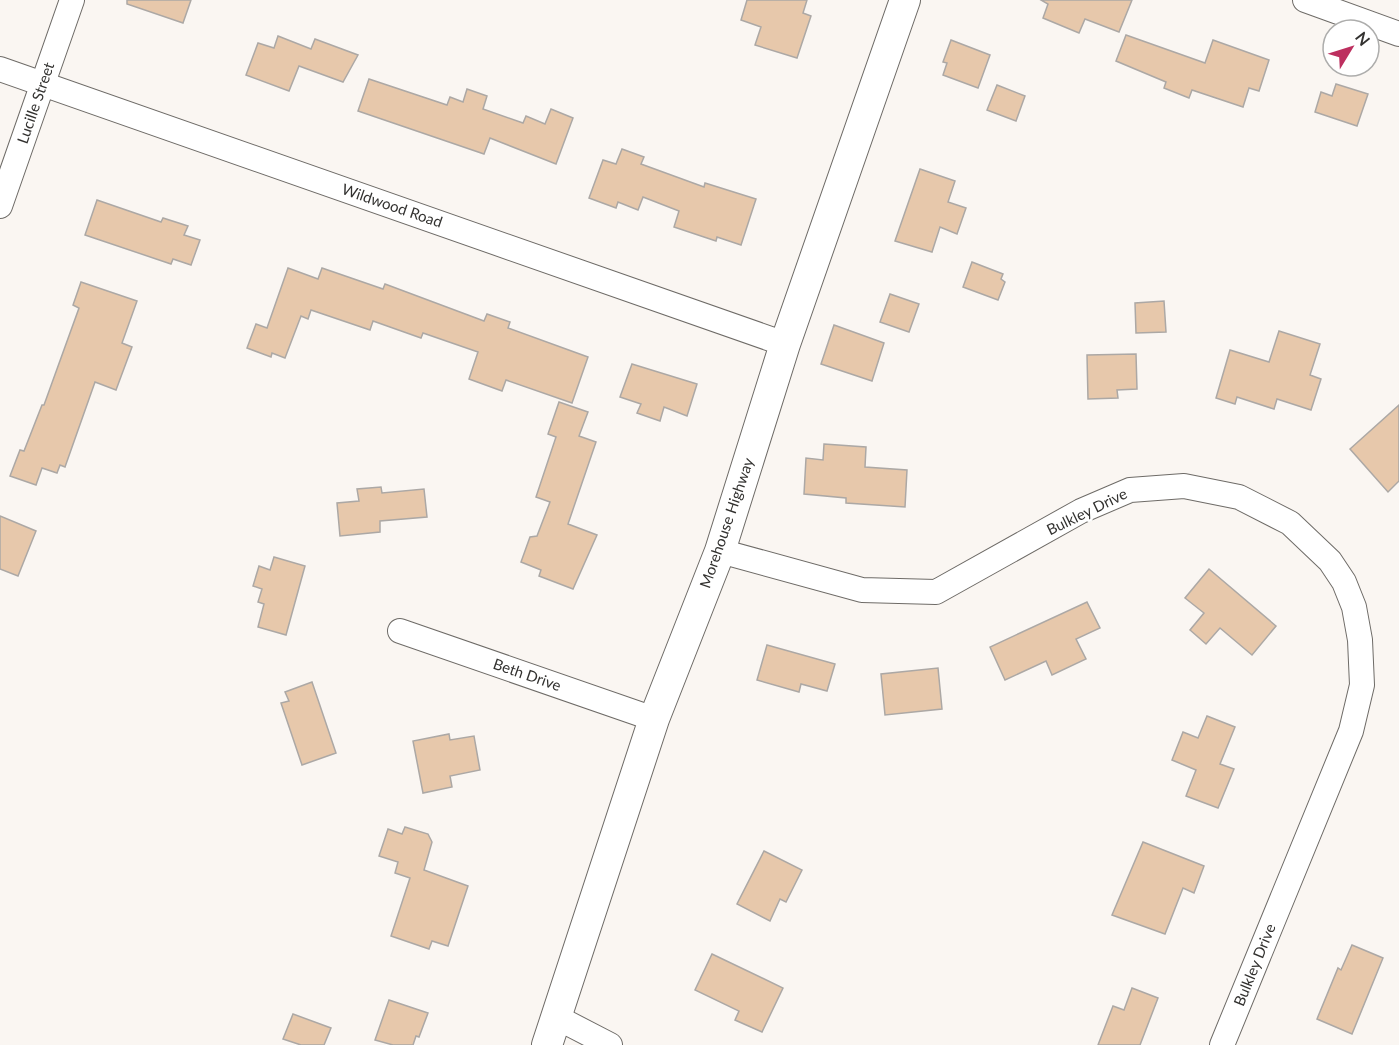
<svg xmlns="http://www.w3.org/2000/svg" width="1399" height="1045" viewBox="0 0 1399 1045" font-family="Lato,sans-serif">
	<style>
		.building { fill: #e7c8ab; stroke: #aca8a5; stroke-width: 1.5 }
		.lines { fill: none; stroke-linecap: round; stroke-linejoin: round }
		.minor-casing { stroke: #6e6b67; stroke-width: 26 }
		.tertiary-casing { stroke: #6e6b67; stroke-width: 32 }
		.minor { stroke: #fff; stroke-width: 24 }
		.tertiary { stroke: #fff; stroke-width: 30 }
		.labels { text-anchor: middle; stroke-width: 5; stroke-linejoin: round; paint-order: stroke }
		.street-label { font-size: 15px; fill: #32312f; stroke: #fff }
	</style>
	<rect width="100%" height="100%" fill="#faf6f2"/>
	<!-- building -->
	<g class="building">
		<polygon points="127,0 191,0 183,23 127,4"/>
		<polygon points="747,0 807,0 803,13 811,16 797,58 755,45 761,27 741,20"/>
		<polygon points="1041,0 1132,0 1119,32 1085,19 1079,33 1043,18 1048,4"/>
		<polygon points="1126,35 1205,63 1213,40 1269,60 1259,91 1249,88 1243,107 1192,90 1189,98 1164,88 1166,82 1116,61"/>
		<polygon points="278,36 311,49 315,39 358,55 343,82 299,66 289,91 246,75 258,43 274,48"/>
		<polygon points="951,40 990,55 978,88 943,75 947,63 943,62"/>
		<polygon points="369,79 447,105 450,97 463,102 467,89 487,96 483,109 523,123 526,116 545,124 551,109 573,118 556,164 490,138 484,154 358,111"/>
		<polygon points="1336,84 1368,94 1357,126 1315,112 1321,92 1332,96"/>
		<polygon points="997,85 1025,96 1016,121 987,110"/>
		<polygon points="622,149 644,157 641,164 704,187 705,183 756,199 741,245 717,237 716,241 674,227 679,211 643,197 638,210 618,202 616,208 589,198 603,160 616,164"/>
		<polygon points="920,169 955,181 948,202 966,208 957,234 940,227 932,252 895,241"/>
		<polygon points="97,200 161,222 163,218 188,226 184,235 200,240 191,265 173,259 171,264 85,235"/>
		<polygon points="972,262 1003,274 1001,279 1005,282 998,300 963,287"/>
		<polygon points="288,268 318,279 322,268 383,289 385,284 484,321 487,314 510,322 508,328 588,357 572,403 506,380 502,391 469,379 478,352 423,333 421,338 373,321 370,330 311,310 308,319 301,316 285,358 272,353 271,357 247,348 256,324 267,328"/>
		<polygon points="81,282 137,301 122,343 132,347 116,390 95,382 65,467 60,465 57,473 42,468 36,485 10,476 20,450 24,451 42,405 44,405 79,308 73,305"/>
		<polygon points="890,294 919,304 909,332 880,322"/>
		<polygon points="1164,301 1166,332 1136,333 1135,303"/>
		<polygon points="834,325 884,343 872,381 821,364"/>
		<polygon points="1279,331 1320,344 1310,375 1321,379 1311,410 1277,399 1274,409 1237,397 1235,404 1216,398 1230,350 1269,362"/>
		<polygon points="1136,354 1137,389 1117,390 1118,398 1088,399 1087,355"/>
		<polygon points="632,364 697,384 687,416 664,407 660,421 637,413 641,404 620,397"/>
		<polygon points="559,402 588,412 579,436 596,442 568,524 597,535 573,589 539,576 541,570 521,562 530,537 537,536 550,502 536,497 556,437 548,434"/>
		<polygon points="1399,405 1399,481 1388,492 1350,449"/>
		<polygon points="824,444 866,447 865,467 907,470 905,507 846,503 846,498 804,494 806,458 823,460"/>
		<polygon points="381,487 382,493 424,489 427,517 380,521 380,532 340,536 337,503 359,501 357,489"/>
		<polygon points="0,516 36,531 18,576 0,569"/>
		<polygon points="274,557 305,566 286,635 258,627 264,604 258,602 262,589 253,586 259,566 270,570"/>
		<polygon points="1209,569 1276,626 1252,655 1220,628 1206,644 1190,630 1204,613 1185,598"/>
		<polygon points="1087,602 1100,628 1076,639 1086,659 1052,675 1046,661 1005,680 990,647"/>
		<polygon points="767,645 835,664 827,691 801,684 799,692 757,680"/>
		<polygon points="938,668 942,709 885,715 881,674"/>
		<polygon points="312,682 336,753 302,765 281,703 289,701 285,692"/>
		<polygon points="1207,716 1235,727 1220,764 1234,769 1218,808 1186,796 1196,770 1172,760 1183,732 1198,738"/>
		<polygon points="449,734 450,740 474,736 480,770 450,776 452,787 423,793 413,741"/>
		<polygon points="405,827 428,834 432,842 424,870 468,886 448,946 432,941 429,949 391,936 410,878 395,873 398,862 379,856 388,829 402,834"/>
		<polygon points="1143,842 1204,866 1194,893 1183,888 1165,934 1112,915"/>
		<polygon points="764,851 802,870 786,902 780,899 770,921 737,904"/>
		<polygon points="1352,945 1383,958 1352,1034 1317,1019 1338,968 1341,970"/>
		<polygon points="712,954 783,988 762,1032 735,1020 739,1011 695,990"/>
		<polygon points="1132,988 1158,998 1140,1045 1098,1045 1113,1006 1124,1010"/>
		<polygon points="389,1000 428,1013 419,1037 416,1036 413,1045 393,1045 375,1040"/>
		<polygon points="293,1014 331,1028 324,1045 301,1045 283,1039"/>
	</g>
	<g class="lines">
		<defs>
			<g id="minor">
				<polyline points="1305,0 1399,34"/>
				<polyline points="0,69 785,344"/>
				<polyline points="0,206 72,0"/>
				<polyline points="720,551 862,590 936,592 1081,511 1130,490 1184,486 1239,497 1290,523 1330,561 1344,582 1354,607 1360,640 1362,685 1351,731 1222,1045"/>
				<polyline points="400,631 654,719"/>
				<polyline points="556,1017 610,1045"/>
			</g>
			<polyline id="tertiary" points="547,1045 654,719 720,551 785,344 905,0"/>
		</defs>
		<!-- minor casing -->
		<use href="#minor" class="minor-casing"/>
		<!-- tertiary casing -->
		<use href="#tertiary" class="tertiary-casing"/>
		<!-- minor -->
		<use href="#minor" class="minor"/>
		<!-- tertiary -->
		<use href="#tertiary" class="tertiary"/>
	</g>
	<g class="labels">
		<!-- street labels -->
		<g class="street-label">
			<text transform="translate(36 103) rotate(-71)" y="5">Lucille Street</text>
			<text transform="translate(392 206) rotate(19)" y="5">Wildwood Road</text>
			<text transform="translate(1087 512) rotate(-26)" y="5">Bulkley Drive</text>
			<text transform="translate(727 523) rotate(-71)" y="5">Morehouse Highway</text>
			<text transform="translate(527 675) rotate(19)" y="5">Beth Drive</text>
			<text transform="translate(1255 965) rotate(-68)" y="5">Bulkley Drive</text>
		</g>
	</g>
	<!-- north arrow -->
	<g transform="translate(1351 48) rotate(52)"><circle r="28" fill="#ffffff" stroke="#adadac" stroke-width="1.5"/>
	<path d="M0-4.5L10 22L0 15L-10 22Z" fill="#bd2f5f"/>
	<text y="-9" font-size="16" font-weight="bold" text-anchor="middle" fill="#32312f">N</text>
	</g>
</svg>
